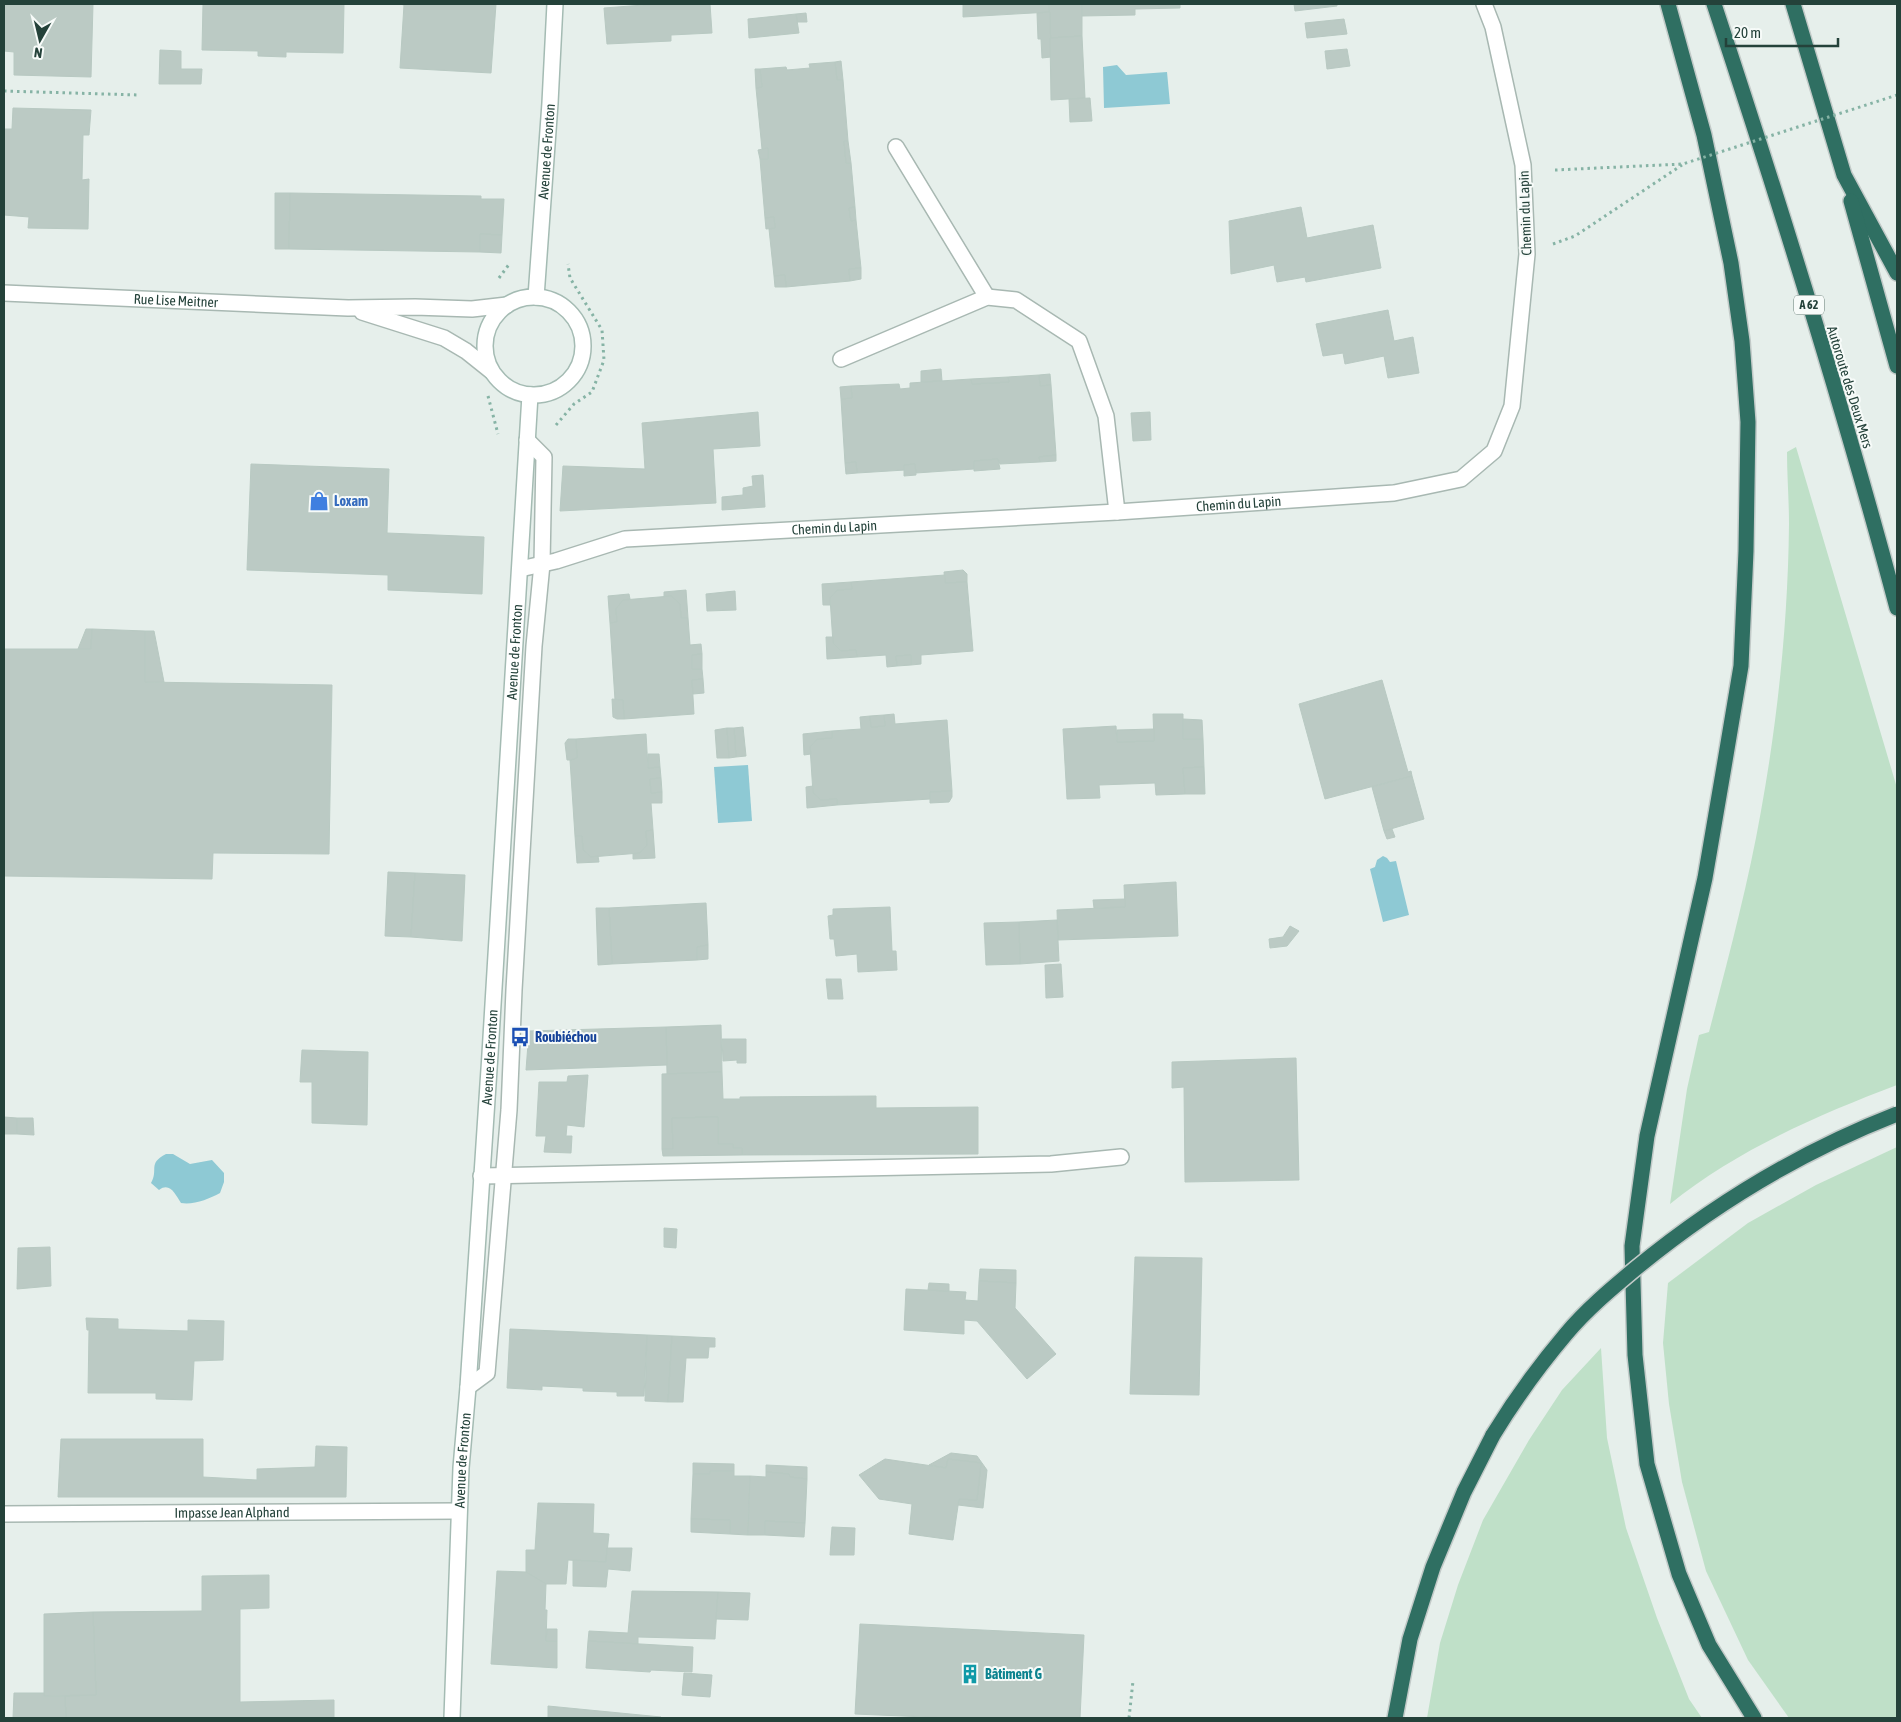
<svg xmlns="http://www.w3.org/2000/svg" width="1901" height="1722" viewBox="0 0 1901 1722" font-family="'Asap Condensed',sans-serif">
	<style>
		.green { fill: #bfe0c8 }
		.water { fill: #8ec9d4 }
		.building { fill: #bbcac4; stroke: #b8c9c2 }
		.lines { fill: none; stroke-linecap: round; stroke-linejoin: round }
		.lane-casing { stroke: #a8b8b2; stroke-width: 18 }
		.street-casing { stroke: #a8b8b2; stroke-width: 18 }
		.secondary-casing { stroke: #a4bbb3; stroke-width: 18 }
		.highway-casing { stroke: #c2cac8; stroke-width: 18 }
		.path { stroke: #86b3a5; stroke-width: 3; stroke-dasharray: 2.5 4; stroke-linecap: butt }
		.lane { stroke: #fff; stroke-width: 15 }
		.street { stroke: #fff; stroke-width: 15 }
		.secondary { stroke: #fff; stroke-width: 15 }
		.highway { stroke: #2f6f62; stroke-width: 15 }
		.highway-bridge-casing { stroke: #c2cac8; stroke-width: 18; stroke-linecap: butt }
		.path-bridge { stroke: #86b3a5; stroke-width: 3; stroke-dasharray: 2.5 4; stroke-linecap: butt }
		.highway-bridge { stroke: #2f6f62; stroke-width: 15 }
		.labels { text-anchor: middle; stroke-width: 4; stroke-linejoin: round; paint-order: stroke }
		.shield { fill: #f7fbf9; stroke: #637a73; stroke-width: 1 }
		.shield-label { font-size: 12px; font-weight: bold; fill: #24423a }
		.street-label { font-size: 14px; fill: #24423a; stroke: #f7fbf9 }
		.shop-label { font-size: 14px; font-weight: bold; fill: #366cbe; stroke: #f7fbf9; text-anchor: start }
		.transit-label { font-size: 14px; font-weight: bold; fill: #164399; stroke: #f7fbf9; text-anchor: start }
		.culture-label { font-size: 14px; font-weight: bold; fill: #0d838f; stroke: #f7fbf9; text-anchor: start }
	</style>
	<rect width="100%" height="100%" fill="#e6efeb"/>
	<!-- green -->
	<g class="green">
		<path d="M1796,447L1897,788V1085C1818,1115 1737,1150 1670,1204L1687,1089L1699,1035L1709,1032C1728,959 1748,885 1761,811C1778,717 1788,620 1789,524C1789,500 1787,476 1787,452Z"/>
		<polygon points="1897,1147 1897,1718 1789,1718 1748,1660 1706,1571 1682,1482 1669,1404 1663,1343 1668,1283 1748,1223 1816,1185"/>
		<polygon points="1601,1348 1607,1438 1626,1528 1657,1618 1689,1699 1702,1718 1427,1718 1440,1643 1458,1585 1483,1520 1529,1440 1562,1390"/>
	</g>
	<!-- water -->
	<g class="water">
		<polygon points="1117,65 1126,75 1167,72 1170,104 1104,108 1103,67"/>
		<polygon points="748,765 752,821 718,823 714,767"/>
		<polygon points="1383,856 1387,858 1390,862 1396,861 1409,915 1383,922 1370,869 1375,867 1377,860"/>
		<path d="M166,1154H173L190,1164L212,1160L224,1173V1182L220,1193C209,1199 194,1205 181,1203C175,1194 170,1182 159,1190L151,1183C159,1169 147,1164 166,1154Z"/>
	</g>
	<!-- building -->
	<g class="building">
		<polygon points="4,4 93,4 91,77 14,75 14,52 4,51"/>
		<polygon points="203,4 344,4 343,53 286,52 286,57 258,56 258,51 202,50"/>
		<polygon points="400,4 496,4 491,73 400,68 404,5"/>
		<polygon points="657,4 710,4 712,33 671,35 671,41 607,44 604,8"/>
		<polygon points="963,4 1049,4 1050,12 963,17"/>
		<polygon points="1049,4 1082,4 1082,36 1050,38"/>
		<polygon points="1082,4 1180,4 1180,8 1135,9 1135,15 1082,16"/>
		<polygon points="1294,4 1337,4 1337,6 1295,11"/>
		<polygon points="1050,12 1051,57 1042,58 1041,39 1038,39 1037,13"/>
		<polygon points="806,13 807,22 797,22 796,14"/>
		<polygon points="796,14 799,33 749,38 748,19"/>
		<polygon points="1344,19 1347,34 1307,38 1305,23"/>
		<polygon points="1082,36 1085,98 1051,100 1050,38"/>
		<polygon points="1347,49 1350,66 1327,69 1325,51"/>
		<polygon points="160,50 181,51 181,69 202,69 201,84 159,84"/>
		<polygon points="841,61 843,80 837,80 835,62"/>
		<polygon points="835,62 837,80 843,80 848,141 844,141 846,163 851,163 855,207 849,208 851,221 856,220 861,268 849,269 850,281 786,287 785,275 774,276 769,229 775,228 774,217 765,218 760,159 768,159 768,148 762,149 756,88 762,87 760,69 786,67 787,70 810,68 809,64"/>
		<polygon points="755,69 760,69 762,87 756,88"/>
		<polygon points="1090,98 1092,121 1070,122 1069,99"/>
		<polygon points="13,108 91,110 89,135 83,135 82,180 89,179 88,229 28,228 29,217 4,215 4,129 12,129"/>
		<polygon points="844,141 848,141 851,163 846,163"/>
		<polygon points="768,148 768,159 760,159 758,150"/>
		<polygon points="275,193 290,193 289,249 275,249"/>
		<polygon points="290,193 481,196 481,199 504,199 502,235 480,234 480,252 289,249"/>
		<polygon points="855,207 856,220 851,221 849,208"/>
		<polygon points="1301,207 1307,238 1373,225 1381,268 1306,282 1305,277 1277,282 1274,265 1231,274 1229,221"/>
		<polygon points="774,217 775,228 766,229 765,218"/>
		<polygon points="480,234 502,235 501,253 480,252"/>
		<polygon points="861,268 861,279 850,281 849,269"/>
		<polygon points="785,275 786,287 775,287 774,276"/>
		<polygon points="1388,310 1394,341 1413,337 1419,373 1388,378 1384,356 1345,364 1343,353 1323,356 1316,324"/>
		<polygon points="941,369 942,381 921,382 921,371"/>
		<polygon points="1050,374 1051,385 1040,386 1039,375"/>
		<polygon points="1039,375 1040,386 1051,385 1056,455 1039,457 1040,462 1000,464 998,459 974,461 974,469 916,473 915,464 904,465 905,470 857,473 856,462 845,463 841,399 852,398 851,386 899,384 900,389 910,388 910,383 971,379 972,384 1009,382 1008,377"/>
		<polygon points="1008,377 1009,382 972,384 971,379"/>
		<polygon points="851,386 852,398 841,399 840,387"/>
		<polygon points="758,412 760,446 713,449 716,503 560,511 563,466 645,469 642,423"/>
		<polygon points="1150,412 1151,440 1133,441 1131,413"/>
		<polygon points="1056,455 1056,461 1040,462 1039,457"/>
		<polygon points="998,459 1000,469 974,471 974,461"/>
		<polygon points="856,462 857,473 846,474 845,463"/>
		<polygon points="251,464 389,469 387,533 484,537 482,594 388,590 388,575 247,570"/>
		<polygon points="915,464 916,475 904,476 904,465"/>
		<polygon points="763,475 765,507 722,510 722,497 743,495 743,488 753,486 752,476"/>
		<polygon points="963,570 967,574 967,582 945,583 944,572"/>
		<polygon points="945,575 945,583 967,582 973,651 921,655 921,664 911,665 911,655 896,656 897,666 887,667 886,655 857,657 856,650 841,651 833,643 830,598 837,590 852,589 851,582"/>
		<polygon points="851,582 852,589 837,590 830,598 830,605 823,605 822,584"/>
		<polygon points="686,590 688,618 681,618 680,604 671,596 664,597 664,592"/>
		<polygon points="735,591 736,610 707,611 706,594"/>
		<polygon points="629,594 630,599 623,600 616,609 617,622 610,623 608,596"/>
		<polygon points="671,596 680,604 681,618 688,618 690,645 701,644 702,654 692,655 692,669 702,669 703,679 692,680 694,714 624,719 623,700 615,700 610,623 617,622 616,609 623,600"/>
		<polygon points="86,629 92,629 91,649 78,649"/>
		<polygon points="92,629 145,631 145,682 332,685 329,854 213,853 212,879 4,876 4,649 91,649"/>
		<polygon points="145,631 154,631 164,682 145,682"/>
		<polygon points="826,637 833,637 833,643 841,651 856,650 857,657 827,659"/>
		<polygon points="702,654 702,669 692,669 692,655"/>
		<polygon points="911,655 911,665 897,666 896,656"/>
		<polygon points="703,679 704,693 693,694 692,680"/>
		<polygon points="1382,680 1408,772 1411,771 1412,776 1325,799 1299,704"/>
		<polygon points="612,699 623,700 624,719 617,719 613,717"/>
		<polygon points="894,714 895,724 947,720 952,791 930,792 930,799 837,805 837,799 821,800 813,793 810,747 817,739 832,738 832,731 861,729 860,717 870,716 871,727 885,726 884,715"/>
		<polygon points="1153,714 1183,714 1183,739 1203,739 1204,767 1183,768 1185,794 1156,795 1155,783 1099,785 1100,798 1067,799 1063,729 1116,726 1117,742 1154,741"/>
		<polygon points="884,715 885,726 871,727 870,716"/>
		<polygon points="1183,719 1202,720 1203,739 1183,739"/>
		<polygon points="743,727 746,756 736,757 734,728"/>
		<polygon points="727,728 729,758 717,758 715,730"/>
		<polygon points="727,728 734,728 736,757 729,758"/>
		<polygon points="1154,729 1154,741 1117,742 1117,730"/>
		<polygon points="832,731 832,738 817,739 810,747 811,754 804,755 803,734"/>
		<polygon points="646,734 648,768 660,767 661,778 650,779 651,793 662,792 662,803 651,803 653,830 646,831 647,845 640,853 591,857 583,850 582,836 575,836 570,760 577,758 576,739"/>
		<polygon points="568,739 576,739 577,758 570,760 567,760 565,743"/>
		<polygon points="648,754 659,754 660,767 648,768"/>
		<polygon points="1204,767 1205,794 1185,794 1183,768"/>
		<polygon points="1412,776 1424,819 1384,831 1372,787"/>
		<polygon points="661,778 662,792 651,793 650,779"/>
		<polygon points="813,786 813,793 821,800 837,799 837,805 807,808 806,787"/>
		<polygon points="952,791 952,797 949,802 930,803 930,792"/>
		<polygon points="1392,829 1395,837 1387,839 1384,831"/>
		<polygon points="653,830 655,858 633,859 633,854 640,853 647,845 646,831"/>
		<polygon points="575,836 582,836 583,850 591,857 598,856 599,862 577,863"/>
		<polygon points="388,872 415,873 411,937 385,936"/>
		<polygon points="415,873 465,875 462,941 411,937"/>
		<polygon points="1176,882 1178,936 1058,940 1057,910 1125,907 1124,885"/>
		<polygon points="1125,899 1125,907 1094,908 1093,900"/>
		<polygon points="706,903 708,945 697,947 697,960 612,964 609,908"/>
		<polygon points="890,907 892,951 896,951 897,970 858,972 857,954 836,956 834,939 830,939 828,916 833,915 833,909"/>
		<polygon points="596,908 609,908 612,964 598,965"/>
		<polygon points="1057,920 1059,961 1020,964 1019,922"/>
		<polygon points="1019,922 1020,964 986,965 984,923"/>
		<polygon points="1290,926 1299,931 1287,946 1270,948 1269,939 1283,937"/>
		<polygon points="708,945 708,959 697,960 697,947"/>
		<polygon points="1061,964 1063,997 1046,998 1045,965"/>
		<polygon points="826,979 841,979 843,999 828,999"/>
		<polygon points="721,1025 722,1072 667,1074 666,1027"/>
		<polygon points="666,1027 667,1065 526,1070 529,1031"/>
		<polygon points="722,1039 746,1039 746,1063 737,1063 737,1060 723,1061"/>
		<polygon points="302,1050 368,1052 367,1125 312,1123 312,1082 300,1082"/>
		<polygon points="1296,1058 1299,1180 1185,1182 1184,1087 1172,1088 1172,1062"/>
		<polygon points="722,1072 723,1099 740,1099 740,1097 876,1096 876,1108 978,1107 978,1154 742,1155 742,1148 733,1148 733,1144 718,1144 718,1117 672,1118 673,1149 662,1149 662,1074"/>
		<polygon points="588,1075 584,1127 567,1125 566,1136 572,1136 571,1153 544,1152 546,1136 536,1136 539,1082 567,1082 568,1076"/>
		<polygon points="4,1117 17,1118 17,1134 4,1134"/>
		<polygon points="718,1117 718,1144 733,1144 733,1148 742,1148 742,1155 663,1156 662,1149 673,1149 672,1118"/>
		<polygon points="17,1118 33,1118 34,1135 17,1134"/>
		<polygon points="664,1228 677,1229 676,1248 664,1247"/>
		<polygon points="50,1247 51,1286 17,1289 18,1248"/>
		<polygon points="1135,1257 1202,1258 1199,1395 1130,1394"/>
		<polygon points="980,1269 1016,1270 1016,1283 979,1281"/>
		<polygon points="979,1281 1016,1283 1015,1308 1056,1354 1027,1379 977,1321 964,1320 964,1334 904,1330 906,1289 966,1292 965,1300 978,1301"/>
		<polygon points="929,1283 949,1284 949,1291 928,1290"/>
		<polygon points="86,1318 118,1319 118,1329 188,1331 188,1320 224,1321 223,1360 194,1361 192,1400 156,1399 156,1393 88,1393 89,1330 87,1330"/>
		<polygon points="510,1329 647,1335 644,1396 617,1396 617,1392 583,1391 583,1388 542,1386 542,1390 507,1388"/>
		<polygon points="647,1335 672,1336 668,1402 645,1401"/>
		<polygon points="672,1336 715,1338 715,1347 709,1347 708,1358 686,1358 683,1402 668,1402"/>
		<polygon points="61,1439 203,1439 203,1477 257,1480 257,1469 315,1467 316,1446 347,1447 346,1497 58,1497"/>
		<polygon points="951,1453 977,1456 987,1470 983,1508 958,1505 959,1499 977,1500 981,1463 948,1459 946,1468 929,1465"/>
		<polygon points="885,1459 946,1468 948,1459 981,1463 977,1500 959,1499 953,1540 909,1534 912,1504 879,1499 859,1475"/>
		<polygon points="693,1463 734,1464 734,1471 710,1471 710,1474 693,1474"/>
		<polygon points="766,1465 807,1467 807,1479 790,1477 789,1474 766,1472"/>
		<polygon points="710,1471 734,1471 734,1476 750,1476 748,1535 730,1534 730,1520 691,1519 693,1474 710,1474"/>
		<polygon points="766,1472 789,1474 790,1477 807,1479 805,1523 765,1521 765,1535 748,1535 750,1476 766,1477"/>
		<polygon points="538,1503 594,1504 593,1533 609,1534 606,1562 568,1560 566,1584 546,1584 526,1572 526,1550 535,1550"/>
		<polygon points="691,1519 730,1520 730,1534 691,1532"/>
		<polygon points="765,1521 805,1523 804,1537 765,1535"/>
		<polygon points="832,1527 855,1528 854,1555 830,1555"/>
		<polygon points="607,1548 632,1548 630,1571 608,1569 606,1587 573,1586 573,1560 606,1562"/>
		<polygon points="497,1571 526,1572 546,1584 545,1610 547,1610 546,1641 557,1641 557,1668 491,1664"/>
		<polygon points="269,1575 269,1608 240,1609 240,1702 334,1700 334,1718 66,1718 65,1696 96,1695 93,1612 202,1611 202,1576"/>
		<polygon points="632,1591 718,1592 715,1639 638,1637 638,1644 588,1641 589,1631 628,1633"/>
		<polygon points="718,1592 750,1593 748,1620 716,1619"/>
		<polygon points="93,1612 96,1695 44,1696 44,1614"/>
		<polygon points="860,1624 1084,1635 1080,1718 949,1718 855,1714"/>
		<polygon points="547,1629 557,1629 557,1641 546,1641"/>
		<polygon points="588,1641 693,1647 692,1672 651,1670 650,1672 586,1668"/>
		<polygon points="684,1673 712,1675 710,1697 682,1695"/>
		<polygon points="14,1693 44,1693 44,1696 65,1696 66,1718 13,1718"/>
		<polygon points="548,1706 661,1717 661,1718 548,1718"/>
	</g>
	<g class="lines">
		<defs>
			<g id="lane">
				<polyline points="896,147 987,297"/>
				<polyline points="841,359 987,297 1016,300 1079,341 1106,416 1117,512"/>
				<polyline points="481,1176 1051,1164 1121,1157"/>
				<polyline points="468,1387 487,1373 509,1110 514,990 534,646 542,564 544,457 527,440"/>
			</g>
			<g id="street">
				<path id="s1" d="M4,293L348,308L415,307L472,309L507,305"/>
				<polyline points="362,312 444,338 466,351 491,371"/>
				<path id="s2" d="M520,569L556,561L625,539L1117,512L1394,493L1461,479L1494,451L1512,406L1527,254L1523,165L1493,27L1484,4"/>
				<path id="s3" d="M4,1514L458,1511"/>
			</g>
			<g id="secondary">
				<path id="s4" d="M536,297L550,103L555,4"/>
				<circle cx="534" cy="346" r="49"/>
				<path id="s5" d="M452,1718L461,1468L468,1387L490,1054L530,395"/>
			</g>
			<g id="highway">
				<polyline points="1668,4 1704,135 1731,263 1742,341 1748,422 1746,551 1741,666 1724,767 1705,878 1647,1136 1632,1246 1635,1355 1647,1464 1679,1574 1709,1645 1754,1718"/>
				<path d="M1714,4C1780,204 1843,405 1897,608"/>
				<polyline points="1793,4 1844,175 1897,273"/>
				<polyline points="1851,201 1897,366"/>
				<polyline points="1395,1718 1410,1639 1433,1567 1464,1492 1493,1435"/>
			</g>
		</defs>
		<!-- lane casing -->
		<use href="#lane" class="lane-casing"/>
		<!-- street casing -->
		<use href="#street" class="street-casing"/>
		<!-- secondary casing -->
		<use href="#secondary" class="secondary-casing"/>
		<!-- highway casing -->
		<use href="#highway" class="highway-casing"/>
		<!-- path -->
		<g class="path">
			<polyline points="4,91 139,95"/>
			<polyline points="1553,244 1575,236 1682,165"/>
			<polyline points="499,278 510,263"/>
			<polyline points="488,396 498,434"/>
			<polyline points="556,425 574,404 592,392 604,360 602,330 570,278 568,264"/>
			<polyline points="1129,1718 1133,1681"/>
		</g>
		<!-- lane -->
		<use href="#lane" class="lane"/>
		<!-- street -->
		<use href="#street" class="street"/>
		<!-- secondary -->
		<use href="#secondary" class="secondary"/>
		<!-- highway -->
		<use href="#highway" class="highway"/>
		<defs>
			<path id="highway-bridge" d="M1493,1435C1515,1399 1539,1366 1566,1334C1586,1310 1611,1289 1635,1269C1714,1204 1802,1151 1897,1114"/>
		</defs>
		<!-- highway-bridge casing -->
		<use href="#highway-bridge" class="highway-bridge-casing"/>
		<!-- path-bridge -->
		<polyline class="path-bridge" points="1555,170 1683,164 1897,95"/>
		<!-- highway-bridge -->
		<use href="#highway-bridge" class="highway-bridge"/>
	</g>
	<!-- icons -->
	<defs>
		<symbol id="shop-bare" viewBox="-9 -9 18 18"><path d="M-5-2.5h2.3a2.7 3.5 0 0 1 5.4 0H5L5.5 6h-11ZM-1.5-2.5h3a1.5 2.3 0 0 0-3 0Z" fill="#3f7fe0" stroke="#f7fbf9" stroke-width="2.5" paint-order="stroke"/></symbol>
		<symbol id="bus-bare" viewBox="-9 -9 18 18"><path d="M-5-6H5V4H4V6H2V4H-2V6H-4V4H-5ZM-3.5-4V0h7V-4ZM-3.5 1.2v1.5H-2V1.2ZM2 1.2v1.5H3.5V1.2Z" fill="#1a4fb4" stroke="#f7fbf9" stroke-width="2.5" paint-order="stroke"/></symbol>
		<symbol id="building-bare" viewBox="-9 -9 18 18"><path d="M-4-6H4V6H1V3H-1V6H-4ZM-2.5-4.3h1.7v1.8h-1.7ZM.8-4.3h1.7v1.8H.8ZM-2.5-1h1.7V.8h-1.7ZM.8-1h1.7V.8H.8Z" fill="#0f9aa8" stroke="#f7fbf9" stroke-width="2.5" paint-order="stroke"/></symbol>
	</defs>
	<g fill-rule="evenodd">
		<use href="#shop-bare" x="305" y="487" width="28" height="28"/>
		<use href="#bus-bare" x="506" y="1023" width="28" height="28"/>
		<use href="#building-bare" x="956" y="1660" width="28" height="28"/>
	</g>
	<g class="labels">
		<!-- shield labels -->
		<rect class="shield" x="1794" y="295.5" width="30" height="19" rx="4"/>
		<g class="shield-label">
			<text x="1809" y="309">A 62</text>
		</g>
		<!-- street labels -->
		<g class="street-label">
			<text dy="5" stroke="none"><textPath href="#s4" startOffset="146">Avenue de Fronton</textPath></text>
			<text transform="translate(1525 213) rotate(-92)" y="5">Chemin du Lapin</text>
			<text dy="5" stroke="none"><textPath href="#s1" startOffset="172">Rue Lise Meitner</textPath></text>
			<text transform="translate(1850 387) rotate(73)" y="5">Autoroute des Deux Mers</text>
			<text dy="5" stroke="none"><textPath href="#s2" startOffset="724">Chemin du Lapin</textPath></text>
			<text dy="5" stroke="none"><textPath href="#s2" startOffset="319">Chemin du Lapin</textPath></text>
			<text dy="5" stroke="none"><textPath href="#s5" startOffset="1068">Avenue de Fronton</textPath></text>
			<text dy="5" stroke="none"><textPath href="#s5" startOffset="662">Avenue de Fronton</textPath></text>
			<text dy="5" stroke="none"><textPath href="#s5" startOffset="258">Avenue de Fronton</textPath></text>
			<text dy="5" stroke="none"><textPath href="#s3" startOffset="228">Impasse Jean Alphand</textPath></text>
		</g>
		<!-- shop labels -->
		<g class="shop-label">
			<text x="334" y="506">Loxam</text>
		</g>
		<!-- transit labels -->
		<g class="transit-label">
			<text x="535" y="1042">Roubiéchou</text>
		</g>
		<!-- culture labels -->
		<g class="culture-label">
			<text x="985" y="1679">Bâtiment G</text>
		</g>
	</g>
	<!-- border -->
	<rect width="1901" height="1722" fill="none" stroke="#24423a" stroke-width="10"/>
	<!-- north arrow -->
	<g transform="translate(40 40) rotate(188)" stroke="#f7fbf9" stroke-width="4" paint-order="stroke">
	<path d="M0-4L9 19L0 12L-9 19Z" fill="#24423a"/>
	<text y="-8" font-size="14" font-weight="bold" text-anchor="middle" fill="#24423a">N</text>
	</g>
	<!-- scale -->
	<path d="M1726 38v8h112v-8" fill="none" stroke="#24423a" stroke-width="2.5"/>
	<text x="1734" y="38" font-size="15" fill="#24423a" stroke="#f7fbf9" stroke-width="4" paint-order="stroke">20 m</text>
</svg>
